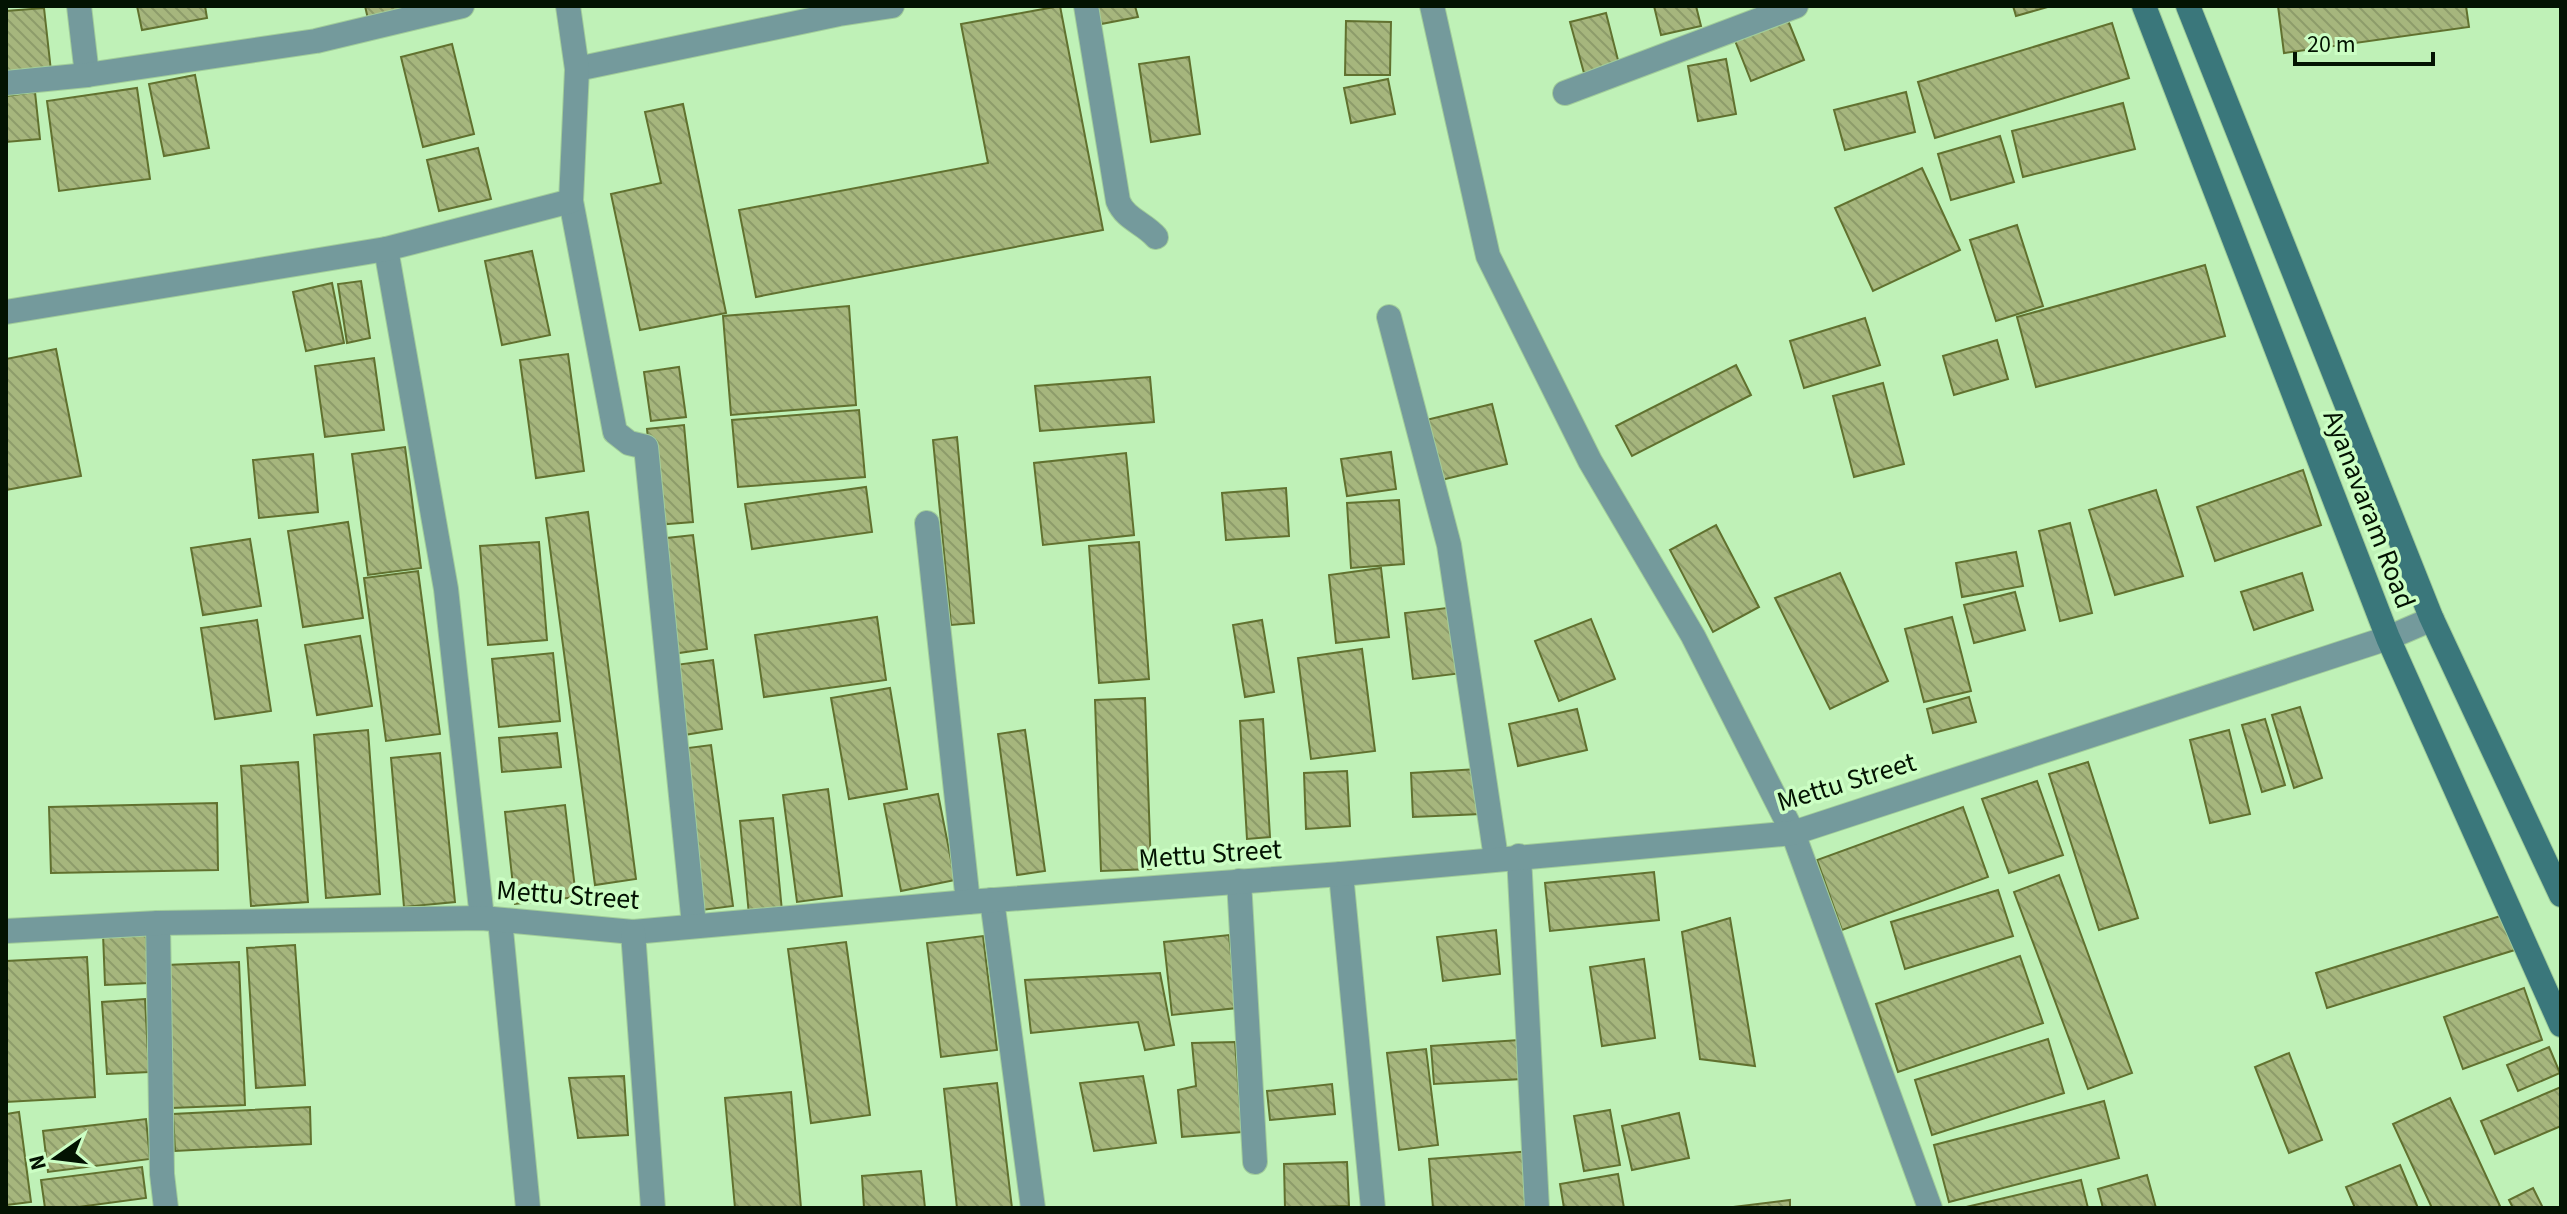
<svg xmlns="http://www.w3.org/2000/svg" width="2567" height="1214" viewBox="0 0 2567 1214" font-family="'Source Sans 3',sans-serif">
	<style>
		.building { fill: url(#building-back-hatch); stroke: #61712f; stroke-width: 2 }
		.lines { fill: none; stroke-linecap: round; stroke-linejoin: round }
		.street-casing { stroke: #a1cd9a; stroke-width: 26 }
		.secondary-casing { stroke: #a1cd9a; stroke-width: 26 }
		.street { stroke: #749a9c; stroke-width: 24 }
		.secondary { stroke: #3a777b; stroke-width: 24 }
		.labels { text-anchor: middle; stroke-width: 7; stroke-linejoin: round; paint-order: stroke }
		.street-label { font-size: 28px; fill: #031302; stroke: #ccfec4 }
	</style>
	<defs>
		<pattern id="building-back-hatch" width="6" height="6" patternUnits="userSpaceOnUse" patternTransform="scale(2)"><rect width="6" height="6" fill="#a6b67d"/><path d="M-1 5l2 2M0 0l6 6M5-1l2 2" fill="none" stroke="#8d9c6a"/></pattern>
	</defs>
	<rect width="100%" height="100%" fill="#bff1b7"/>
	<!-- building -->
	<g class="building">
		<polygon points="137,6 205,6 207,18 142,30"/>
		<polygon points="365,6 416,6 368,19"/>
		<polygon points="1060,6 1103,230 756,297 739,210 988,163 961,24"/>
		<polygon points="1092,6 1135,6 1138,17 1096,25"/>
		<polygon points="1654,6 1696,6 1701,26 1661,35"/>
		<polygon points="2013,6 2051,6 2016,16"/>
		<polygon points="2278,6 2466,6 2469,27 2284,53"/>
		<polygon points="44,8 51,71 6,75 6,11"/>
		<polygon points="1606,13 1619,64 1584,73 1570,22"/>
		<polygon points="1787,18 1804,60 1751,81 1734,38"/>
		<polygon points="1346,21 1391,22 1390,75 1345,75"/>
		<polygon points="2112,23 2129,78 1935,138 1918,82"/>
		<polygon points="452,44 474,134 423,147 401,57"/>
		<polygon points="1189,57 1200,134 1151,142 1139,64"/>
		<polygon points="1726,59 1736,114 1698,121 1688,66"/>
		<polygon points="195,75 209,148 164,156 149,84"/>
		<polygon points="1388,79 1395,114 1351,123 1344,88"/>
		<polygon points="137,88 150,179 59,191 47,101"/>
		<polygon points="35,92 40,139 6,142 6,96"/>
		<polygon points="1906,92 1915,132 1845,150 1834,110"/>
		<polygon points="2123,103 2135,149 2023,177 2012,131"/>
		<polygon points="683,104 726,313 640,330 611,194 661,183 645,112"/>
		<polygon points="2000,136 2014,182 1951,200 1938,154"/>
		<polygon points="478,148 491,199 439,211 427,160"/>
		<polygon points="1922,168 1960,250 1873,291 1835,208"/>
		<polygon points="2017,225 2043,306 1996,321 1970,240"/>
		<polygon points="532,251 550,335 502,345 485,261"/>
		<polygon points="2205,265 2225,336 2036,387 2017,317"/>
		<polygon points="361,281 370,338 347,343 338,284"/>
		<polygon points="332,283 344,343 306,351 293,292"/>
		<polygon points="849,306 856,405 731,415 723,316"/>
		<polygon points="1865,318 1880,365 1804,388 1790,341"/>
		<polygon points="1997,340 2008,379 1954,395 1943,356"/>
		<polygon points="56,349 81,476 6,490 6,359"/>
		<polygon points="568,354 584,471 536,478 520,360"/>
		<polygon points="374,358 384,430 325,437 315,366"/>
		<polygon points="1736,365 1751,395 1632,456 1616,426"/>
		<polygon points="679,367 686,417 651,421 644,372"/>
		<polygon points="1150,377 1154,422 1040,431 1035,386"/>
		<polygon points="1883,383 1904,464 1854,477 1833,396"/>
		<polygon points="1492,404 1507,464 1433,482 1418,422"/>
		<polygon points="859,410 865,477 738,487 732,420"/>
		<polygon points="684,425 693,522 656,525 647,429"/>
		<polygon points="957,437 974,623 951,625 933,440"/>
		<polygon points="405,447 421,568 368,575 352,454"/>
		<polygon points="1391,452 1396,489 1347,496 1341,459"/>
		<polygon points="1126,453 1134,535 1043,545 1034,463"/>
		<polygon points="313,454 318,512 259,518 253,460"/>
		<polygon points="2303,470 2321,525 2215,561 2197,507"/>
		<polygon points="866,487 872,532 752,549 745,504"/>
		<polygon points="1286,488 1289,536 1226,540 1222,493"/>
		<polygon points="2156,490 2183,576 2115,595 2089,510"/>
		<polygon points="1399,500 1404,564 1351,568 1347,503"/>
		<polygon points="588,512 636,879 595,885 546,518"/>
		<polygon points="348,522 363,618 303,627 288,531"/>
		<polygon points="2070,523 2092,613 2060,621 2039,531"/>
		<polygon points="1716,525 1759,607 1713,632 1670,550"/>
		<polygon points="693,535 707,649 672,654 658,539"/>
		<polygon points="250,539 261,606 203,615 191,548"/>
		<polygon points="539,542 547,640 488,645 480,546"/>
		<polygon points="1139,542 1149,679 1099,683 1089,546"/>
		<polygon points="2016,552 2023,586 1962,597 1956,563"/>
		<polygon points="1381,568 1389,637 1336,643 1329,575"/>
		<polygon points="418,571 440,734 386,741 364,578"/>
		<polygon points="1840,573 1888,681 1830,709 1775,598"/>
		<polygon points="2302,573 2313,610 2254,630 2241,592"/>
		<polygon points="2015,592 2025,630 1974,643 1964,605"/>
		<polygon points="1455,607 1463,673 1413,679 1405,613"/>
		<polygon points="877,617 886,680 764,697 755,635"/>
		<polygon points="1952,617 1971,691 1924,702 1905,629"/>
		<polygon points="1591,619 1615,679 1559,701 1535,641"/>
		<polygon points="257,620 271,711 215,719 201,628"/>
		<polygon points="1262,620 1274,692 1245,697 1233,625"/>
		<polygon points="360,636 372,706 317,715 305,645"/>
		<polygon points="1362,649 1375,751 1311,759 1298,658"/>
		<polygon points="553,653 560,721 499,727 492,659"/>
		<polygon points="713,660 722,729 684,735 675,665"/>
		<polygon points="890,688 907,789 849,799 831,698"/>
		<polygon points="1969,697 1976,722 1933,733 1927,709"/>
		<polygon points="1145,698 1151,869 1101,871 1095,700"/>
		<polygon points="2300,707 2322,778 2294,788 2272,715"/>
		<polygon points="1577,709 1587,750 1518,766 1509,724"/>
		<polygon points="1263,719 1270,837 1247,839 1240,721"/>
		<polygon points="2265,719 2285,785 2262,792 2242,725"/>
		<polygon points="368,730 380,894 326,898 314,735"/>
		<polygon points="1025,730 1045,871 1017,875 998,734"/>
		<polygon points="2229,730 2250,814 2210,823 2190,740"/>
		<polygon points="557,733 561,767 502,772 499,738"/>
		<polygon points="711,745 733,906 702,910 680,749"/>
		<polygon points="440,753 455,902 404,907 391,758"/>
		<polygon points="298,762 308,902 251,906 241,766"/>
		<polygon points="2088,762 2138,918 2099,930 2049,774"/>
		<polygon points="1478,769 1481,814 1413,817 1411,773"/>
		<polygon points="1347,771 1350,826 1306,829 1304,773"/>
		<polygon points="2037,781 2063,855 2009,873 1982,799"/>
		<polygon points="828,789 842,896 797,902 783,795"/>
		<polygon points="938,794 955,880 901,891 884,804"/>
		<polygon points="217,803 218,870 51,873 49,807"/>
		<polygon points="565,805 576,897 515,904 505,812"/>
		<polygon points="1963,807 1988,877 1842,930 1817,860"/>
		<polygon points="773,818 782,911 749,915 740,821"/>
		<polygon points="1654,872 1659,920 1550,931 1545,883"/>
		<polygon points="2059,875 2132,1073 2088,1089 2014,892"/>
		<polygon points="1998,890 2013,936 1905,969 1891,922"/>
		<polygon points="2507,914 2518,949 2327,1008 2316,973"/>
		<polygon points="1730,918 1755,1066 1700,1059 1682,932"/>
		<polygon points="1496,930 1500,974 1443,981 1437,937"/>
		<polygon points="146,933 149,983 105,985 103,934"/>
		<polygon points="1229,935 1237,1008 1172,1015 1164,942"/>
		<polygon points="983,936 997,1050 941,1057 927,943"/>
		<polygon points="846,942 870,1115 811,1123 788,949"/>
		<polygon points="295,945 305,1085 256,1088 247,948"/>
		<polygon points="2020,956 2043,1023 1898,1072 1876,1004"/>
		<polygon points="87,957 95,1097 6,1102 6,961"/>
		<polygon points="1644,959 1655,1038 1602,1046 1590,967"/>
		<polygon points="239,962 245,1105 172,1108 166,965"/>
		<polygon points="1160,973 1174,1045 1145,1050 1138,1022 1031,1033 1025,980"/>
		<polygon points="2524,988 2542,1040 2463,1069 2444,1017"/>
		<polygon points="145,999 149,1072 107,1074 102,1002"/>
		<polygon points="2048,1039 2064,1093 1932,1135 1915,1080"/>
		<polygon points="1519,1040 1522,1079 1434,1084 1431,1046"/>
		<polygon points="1235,1042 1242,1132 1182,1137 1178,1090 1196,1086 1192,1043"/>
		<polygon points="2549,1047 2560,1073 2518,1091 2507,1065"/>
		<polygon points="1426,1049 1438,1145 1399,1150 1387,1053"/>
		<polygon points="2289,1053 2322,1140 2289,1153 2255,1067"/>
		<polygon points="624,1076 628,1135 578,1138 569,1078"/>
		<polygon points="1143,1076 1156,1143 1094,1151 1080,1083"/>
		<polygon points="997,1083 1012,1208 957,1208 944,1089"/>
		<polygon points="1332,1084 1335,1114 1270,1120 1267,1091"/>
		<polygon points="2561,1087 2561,1126 2495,1154 2481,1121"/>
		<polygon points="791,1092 801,1208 735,1208 725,1098"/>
		<polygon points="2450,1098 2500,1206 2496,1208 2432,1208 2393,1124"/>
		<polygon points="2104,1101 2119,1158 1949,1202 1934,1145"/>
		<polygon points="310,1107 311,1144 175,1151 173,1114"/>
		<polygon points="1610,1110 1620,1165 1584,1171 1574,1116"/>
		<polygon points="19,1112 31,1202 6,1205 6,1114"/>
		<polygon points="1679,1113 1689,1158 1632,1170 1622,1126"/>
		<polygon points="146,1119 150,1159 48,1172 43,1131"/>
		<polygon points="1532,1151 1530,1208 1433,1208 1429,1159"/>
		<polygon points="1347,1162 1349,1206 1285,1208 1284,1164"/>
		<polygon points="2400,1165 2418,1208 2355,1208 2346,1187"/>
		<polygon points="142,1167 146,1198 71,1208 45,1208 41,1180"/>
		<polygon points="921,1171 925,1208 864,1208 862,1176"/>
		<polygon points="1618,1174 1624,1208 1564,1208 1560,1184"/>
		<polygon points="2147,1175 2156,1208 2103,1208 2098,1189"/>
		<polygon points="2081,1180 2088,1208 1962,1208"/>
		<polygon points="2533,1188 2543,1208 2513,1208 2509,1200"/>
		<polygon points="1790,1200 1790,1208 1725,1208"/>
	</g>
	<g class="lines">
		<defs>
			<g id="street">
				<polyline points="79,6 87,75"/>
				<path d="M1086,6L1118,201C1125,219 1144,223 1156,237"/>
				<polyline points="1432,6 1488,256 1590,461 1693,636 1793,833 1930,1208"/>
				<polyline points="577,69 839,14 892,6"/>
				<polyline points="6,83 87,75 316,41 462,6"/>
				<polyline points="1565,93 1796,6"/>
				<polyline points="571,201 615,432 629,443 646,447 694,925"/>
				<polyline points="386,249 446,589 482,918"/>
				<polyline points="6,312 386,249 571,201 577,69 568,6"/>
				<polyline points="1389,317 1449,545 1496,858"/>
				<polyline points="927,523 968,902"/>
				<polyline points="1519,856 1537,1208"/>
				<polyline points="1341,874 1373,1208"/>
				<polyline points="1239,881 1255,1162"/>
				<polyline points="992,900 1033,1208"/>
				<polyline points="500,920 528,1208"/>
				<polyline points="158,923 162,1174 166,1208"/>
				<polyline points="6,931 158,923 482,918 633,932 968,902 1341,874 1793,833 2388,638 2432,619"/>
				<polyline points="633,932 653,1208"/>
			</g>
			<g id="secondary">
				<polyline points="2144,6 2388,638 2561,1025"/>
				<polyline points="2188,6 2431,617 2561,895"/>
			</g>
		</defs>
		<!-- street casing -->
		<use href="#street" class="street-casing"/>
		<!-- secondary casing -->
		<use href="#secondary" class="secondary-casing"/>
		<!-- street -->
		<use href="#street" class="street"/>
		<!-- secondary -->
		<use href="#secondary" class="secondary"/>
	</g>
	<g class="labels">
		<!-- street labels -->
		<g class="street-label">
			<text transform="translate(2370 509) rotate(69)" y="10">Ayanavaram Road</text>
			<text transform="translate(1846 781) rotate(-17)" y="10">Mettu Street</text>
			<text transform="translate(1210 853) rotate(-4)" y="10">Mettu Street</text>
			<text transform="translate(568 894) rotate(4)" y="10">Mettu Street</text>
		</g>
	</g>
	<!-- border -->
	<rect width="2567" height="1214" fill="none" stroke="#031302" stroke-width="16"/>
	<!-- north arrow -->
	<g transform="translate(56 1158) rotate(256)" stroke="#ccfec4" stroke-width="6" paint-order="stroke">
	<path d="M0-6L14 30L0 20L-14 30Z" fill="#031302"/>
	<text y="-12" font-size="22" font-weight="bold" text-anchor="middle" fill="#031302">N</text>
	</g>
	<!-- scale -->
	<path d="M2295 52v12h138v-12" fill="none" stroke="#031302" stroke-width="4"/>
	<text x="2307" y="52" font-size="24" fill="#031302" stroke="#ccfec4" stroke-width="6" paint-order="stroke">20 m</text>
</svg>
